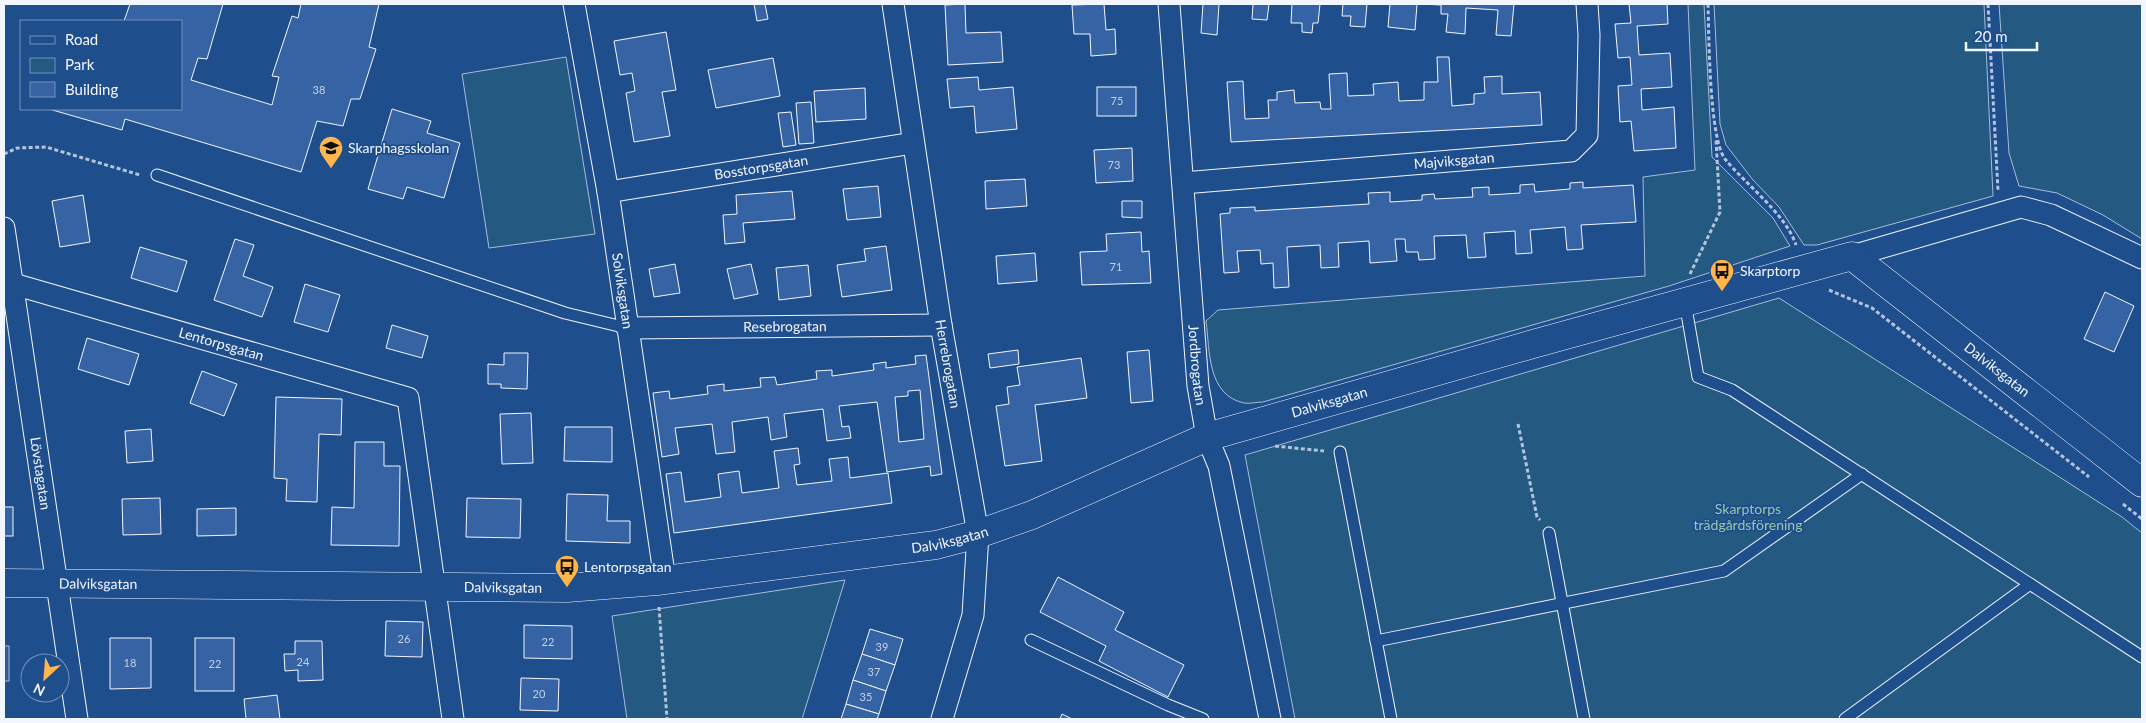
<svg xmlns="http://www.w3.org/2000/svg" width="2146" height="723" viewBox="0 0 2146 723" font-family="Lato,sans-serif">
	<style>
		.green { fill: #245a82; stroke: #a8bbd7 }
		.parking { fill: #305b95; stroke: #a8bbd7 }
		.building { fill: #3563a3; stroke: #f2f6ff; fill-rule: evenodd }
		.lines { fill: none; stroke-linecap: round; stroke-linejoin: round }
		.lane-casing { stroke: #f2f6ff; stroke-width: 13 }
		.street-casing { stroke: #f2f6ff; stroke-width: 23 }
		.secondary-casing { stroke: #f2f6ff; stroke-width: 29 }
		.path { stroke: #b3c4dc; stroke-width: 3; stroke-dasharray: 4 2.5; stroke-linecap: butt }
		.lane { stroke: #1f4e8c; stroke-width: 11 }
		.street { stroke: #1f4e8c; stroke-width: 21 }
		.secondary { stroke: #1f4e8c; stroke-width: 28 }
		.labels { text-anchor: middle; stroke-width: 4; stroke-linejoin: round; paint-order: stroke }
		.number-label { font-size: 11px; fill: #c3d1e8 }
		.poi-label { font-size: 14px; fill: #f2f6ff; stroke: #1f4e8c; text-anchor: start }
		.street-label { font-size: 14px; fill: #f2f6ff; stroke: #1f4e8c }
		.park-label { font-size: 14px; fill: #97c8a6; stroke: #1f4e8c }
	</style>
	<rect width="100%" height="100%" fill="#1f4e8c"/>
	<!-- green -->
	<g class="green">
		<path d="M1688,4H1704L1712,157L1773,218L1790,246L1669,286L1263,402C1257,402 1249,404 1244,403C1207,395 1210,351 1206,321L1218,310L1645,276L1643,177L1695,170Z"/>
		<polygon points="1714,4 1984,4 1993,196 1817,245 1804,245 1779,207 1753,180 1726,145 1720,124"/>
		<polygon points="1999,4 2142,4 2142,239 2103,215 2057,193 2019,186 2009,153"/>
		<polygon points="566,57 595,234 489,248 462,74"/>
		<polygon points="1779,298 2122,517 2142,533 2142,719 1295,719 1245,455"/>
		<polygon points="845,580 802,719 627,719 612,616"/>
	</g>
	<!-- parking -->
	<rect class="parking" x="4" y="646" width="5" height="35"/>
	<!-- building -->
	<g class="building">
		<polygon points="130,4 223,4 207,59 198,58 191,80 272,105 279,77 272,76 292,16 298,18 301,4 379,4 369,47 376,49 360,99 351,99 343,126 317,121 301,172 125,119 122,130 49,109 181,109 181,21 124,21"/>
		<polygon points="754,4 765,4 768,19 757,21"/>
		<polygon points="965,4 966,33 1001,32 1003,62 948,65 945,5"/>
		<polygon points="1104,4 1106,30 1115,29 1116,54 1091,56 1090,34 1074,34 1072,5"/>
		<polygon points="1203,4 1219,4 1217,35 1201,33"/>
		<polygon points="1253,4 1269,4 1267,20 1252,19"/>
		<polygon points="1292,4 1320,4 1318,23 1313,23 1312,33 1302,32 1302,23 1291,23"/>
		<polygon points="1343,4 1367,4 1365,27 1350,26 1351,16 1342,16"/>
		<polygon points="1390,4 1417,4 1415,30 1388,27"/>
		<polygon points="1421,4 1514,4 1511,36 1496,35 1498,10 1466,8 1465,34 1446,32 1448,14 1441,14 1441,5"/>
		<polygon points="1629,4 1667,4 1668,24 1637,26 1639,55 1670,53 1672,87 1641,89 1642,110 1674,107 1676,148 1634,151 1631,121 1620,122 1618,86 1632,85 1630,57 1618,58 1615,24 1631,23"/>
		<polygon points="666,32 676,90 662,92 670,136 634,142 626,93 635,91 632,73 620,75 614,41"/>
		<polygon points="1437,57 1449,57 1452,106 1474,104 1474,94 1485,93 1484,77 1502,76 1502,94 1540,92 1542,125 1231,142 1227,82 1243,81 1245,119 1269,118 1268,100 1277,100 1277,92 1294,90 1295,103 1320,102 1321,109 1331,109 1329,74 1347,73 1348,96 1374,95 1373,84 1398,82 1399,101 1424,100 1424,82 1438,82"/>
		<polygon points="773,58 780,96 716,108 708,70"/>
		<polygon points="978,77 979,90 1013,87 1017,129 976,133 974,106 950,108 947,79"/>
		<rect x="1097" y="87" width="39" height="29"/>
		<polygon points="865,88 866,119 816,122 814,91"/>
		<polygon points="811,102 814,143 799,144 796,103"/>
		<polygon points="392,109 431,121 427,133 460,143 444,198 407,187 403,199 368,189"/>
		<polygon points="791,112 796,145 783,147 778,113"/>
		<polygon points="1132,148 1133,181 1096,183 1094,150"/>
		<polygon points="1025,179 1027,206 986,209 985,181"/>
		<polygon points="1583,182 1583,188 1633,185 1636,222 1581,225 1583,249 1567,250 1565,227 1530,230 1532,253 1516,254 1515,231 1484,233 1486,257 1468,258 1466,235 1434,236 1435,259 1419,260 1418,252 1406,252 1405,239 1395,239 1397,261 1370,263 1369,241 1338,243 1339,267 1321,268 1320,245 1287,247 1289,287 1274,288 1273,263 1261,264 1260,250 1237,251 1239,272 1224,273 1220,214 1230,213 1230,208 1255,207 1255,211 1369,204 1368,193 1390,192 1390,202 1422,200 1422,195 1434,194 1435,199 1473,197 1472,188 1489,187 1489,195 1520,193 1520,185 1534,184 1535,192 1570,189 1570,183"/>
		<polygon points="878,186 881,217 847,220 843,189"/>
		<polygon points="792,191 795,219 743,223 745,242 725,244 723,215 737,214 736,195"/>
		<polygon points="83,195 90,242 60,247 52,201"/>
		<polygon points="1122,201 1142,201 1142,218 1122,217"/>
		<polygon points="1141,232 1142,252 1149,251 1151,283 1082,285 1080,252 1107,251 1106,234"/>
		<polygon points="235,239 254,245 243,276 273,287 262,317 214,300"/>
		<polygon points="886,246 892,290 842,297 837,265 866,261 864,249"/>
		<polygon points="140,247 187,261 177,292 131,278"/>
		<polygon points="1035,253 1037,281 998,284 996,256"/>
		<polygon points="675,264 680,293 654,297 649,269"/>
		<polygon points="751,264 758,294 734,299 727,269"/>
		<polygon points="808,265 811,296 779,300 776,268"/>
		<polygon points="305,284 340,295 328,332 294,322"/>
		<polygon points="2105,292 2134,306 2114,352 2084,339"/>
		<polygon points="392,325 428,336 422,358 386,348"/>
		<polygon points="87,338 139,354 129,385 78,369"/>
		<polygon points="1018,350 1019,364 990,368 988,354"/>
		<polygon points="1149,350 1153,401 1131,403 1127,352"/>
		<polygon points="504,353 528,353 527,389 501,388 501,384 488,384 488,364 504,365"/>
		<path d="M926,355L942,474L931,476L930,466L887,472L877,402L839,406L842,427L849,426L851,438L827,441L823,409L784,414L787,437L771,440L768,417L732,422L735,452L716,454L712,424L675,428L679,454L662,457L653,393L669,391L670,399L708,394L707,386L724,384V391L761,387L760,378L775,377L777,385L817,379L816,371L832,370V376L874,370L873,364L886,362V368L916,364L915,356ZM920,390L924,439L899,442L895,397L908,396V391Z"/>
		<polygon points="1081,358 1087,398 1035,405 1042,461 1005,466 996,406 1009,404 1007,387 1020,385 1017,367"/>
		<polygon points="202,371 237,384 224,416 190,403"/>
		<polygon points="276,397 342,399 341,435 319,434 317,502 286,501 287,479 274,478"/>
		<polygon points="531,413 533,463 502,464 500,414"/>
		<polygon points="565,427 612,427 612,462 564,461"/>
		<polygon points="151,429 153,461 127,463 125,431"/>
		<polygon points="355,442 384,442 384,466 400,466 399,546 331,545 332,507 354,508"/>
		<polygon points="798,448 800,464 794,465 797,485 832,481 829,459 848,457 850,478 888,473 892,503 674,533 666,474 681,472 685,502 721,497 718,474 739,471 742,493 779,488 774,451"/>
		<polygon points="567,494 608,495 607,521 630,521 630,543 566,541"/>
		<polygon points="160,498 161,534 123,535 122,499"/>
		<polygon points="467,498 521,499 520,538 466,537"/>
		<rect x="4" y="507" width="9" height="29"/>
		<polygon points="236,508 236,535 197,536 197,509"/>
		<polygon points="1058,577 1124,612 1115,630 1184,665 1168,697 1099,661 1106,646 1040,612"/>
		<polygon points="386,621 423,622 422,657 385,656"/>
		<polygon points="524,625 572,626 572,659 524,658"/>
		<polygon points="870,629 903,639 895,665 862,654"/>
		<polygon points="110,638 151,638 151,688 110,689"/>
		<rect x="195" y="638" width="39" height="53"/>
		<polygon points="295,641 322,641 323,680 298,681 298,670 285,671 284,654 295,654"/>
		<polygon points="862,654 895,665 886,691 853,680"/>
		<polygon points="521,678 559,679 558,711 520,710"/>
		<polygon points="853,680 886,691 879,714 846,704"/>
		<polygon points="277,695 280,719 246,719 244,699"/>
		<polygon points="846,704 879,714 877,719 841,719"/>
		<polygon points="1062,714 1072,719 1060,719"/>
	</g>
	<g class="lines">
		<defs>
			<g id="lane">
				<polyline points="157,175 565,313 627,328"/>
				<polyline points="1685,302 1698,377 1732,390 2142,657"/>
				<polyline points="1340,452 1391,719"/>
				<polyline points="1549,533 1584,719"/>
				<polyline points="1031,640 1168,705 1203,719"/>
				<polyline points="1376,641 1724,571 1862,474"/>
				<polyline points="1845,719 2030,584"/>
			</g>
			<g id="street">
				<path id="s1" d="M574,4L608,192L665,580"/>
				<path id="s2" d="M893,4L941,325L978,534L973,615L942,719"/>
				<path id="s3" d="M1169,4L1198,386L1207,437L1219,466L1270,719"/>
				<path id="s4" d="M1183,183L1571,151L1587,135L1589,35L1587,4"/>
				<path id="s5" d="M608,192L913,143"/>
				<path id="s6" d="M4,228L77,719"/>
				<polyline points="1852,256 2021,207 2051,215 2142,258"/>
				<path id="s7" d="M10,283L408,398L453,719"/>
				<path id="s8" d="M627,328L941,325"/>
			</g>
			<g id="secondary">
				<path id="s9" d="M4,583L567,588L657,581L936,545L978,534L1032,515L1207,437L1533,344L1852,256L2142,483"/>
			</g>
		</defs>
		<!-- lane casing -->
		<use href="#lane" class="lane-casing"/>
		<!-- street casing -->
		<use href="#street" class="street-casing"/>
		<!-- secondary casing -->
		<use href="#secondary" class="secondary-casing"/>
		<!-- path -->
		<g class="path">
			<path d="M1708,4C1709,35 1709,138 1725,159C1745,184 1786,214 1796,245"/>
			<polyline points="1988,4 1998,190"/>
			<polyline points="4,154 17,148 46,147 140,175"/>
			<polyline points="1690,274 1720,212 1716,140"/>
			<polyline points="1829,290 1872,308 2089,477"/>
			<polyline points="1518,424 1537,517 1540,520"/>
			<polyline points="1275,446 1324,451"/>
			<polyline points="2123,504 2142,519"/>
			<polyline points="659,607 667,719"/>
		</g>
		<!-- lane -->
		<use href="#lane" class="lane"/>
		<!-- street -->
		<use href="#street" class="street"/>
		<!-- secondary -->
		<use href="#secondary" class="secondary"/>
	</g>
	<!-- icons -->
	<defs>
		<symbol id="school-pin" viewBox="-11 -11 22 30"><path d="M0 17L-7.5 6A9.5 9.5 0 1 1 7.5 6Z" fill="#ffb74d" stroke="#1f4e8c"/><path d="M0-5L7-2L0 1L-7-2ZM-4 1L0 2.5L4 1V4Q0 6-4 4Z" fill="#111"/></symbol>
		<symbol id="bus-pin" viewBox="-11 -11 22 30"><path d="M0 17L-7.5 6A9.5 9.5 0 1 1 7.5 6Z" fill="#ffb74d" stroke="#1f4e8c"/><path d="M-5-6H5V4H4V6H2V4H-2V6H-4V4H-5ZM-3.5-4V0h7V-4ZM-3.5 1.2v1.5H-2V1.2ZM2 1.2v1.5H3.5V1.2Z" fill="#111"/></symbol>
	</defs>
	<g fill-rule="evenodd">
		<use href="#school-pin" x="317" y="134" width="28" height="38"/>
		<use href="#bus-pin" x="1708" y="257" width="28" height="38"/>
		<use href="#bus-pin" x="553" y="553" width="28" height="38"/>
	</g>
	<g class="labels">
		<!-- number labels -->
		<g class="number-label">
			<text x="319" y="94">38</text>
			<text x="1117" y="105">75</text>
			<text x="1114" y="169">73</text>
			<text x="1116" y="271">71</text>
			<text x="404" y="643">26</text>
			<text x="548" y="646">22</text>
			<text x="882" y="651">39</text>
			<text x="303" y="666">24</text>
			<text x="130" y="667">18</text>
			<text x="215" y="668">22</text>
			<text x="874" y="676">37</text>
			<text x="539" y="698">20</text>
			<text x="866" y="701">35</text>
		</g>
		<!-- poi labels -->
		<g class="poi-label">
			<text x="348" y="153">Skarphagsskolan</text>
			<text x="1740" y="276">Skarptorp</text>
			<text x="584" y="572">Lentorpsgatan</text>
		</g>
		<!-- street labels -->
		<g class="street-label">
			<text dy="5" stroke="none"><textPath href="#s4" startOffset="272">Majviksgatan</textPath></text>
			<text dy="5" stroke="none"><textPath href="#s5" startOffset="155">Bosstorpsgatan</textPath></text>
			<text dy="5" stroke="none"><textPath href="#s1" startOffset="291">Solviksgatan</textPath></text>
			<text dy="5" stroke="none"><textPath href="#s8" startOffset="158">Resebrogatan</textPath></text>
			<text dy="5" stroke="none"><textPath href="#s7" startOffset="220">Lentorpsgatan</textPath></text>
			<text dy="5" stroke="none"><textPath href="#s2" startOffset="364">Herrebrogatan</textPath></text>
			<text dy="5" stroke="none"><textPath href="#s3" startOffset="362">Jordbrogatan</textPath></text>
			<text dy="5" stroke="none"><textPath href="#s9" startOffset="2081">Dalviksgatan</textPath></text>
			<text dy="5" stroke="none"><textPath href="#s9" startOffset="1354">Dalviksgatan</textPath></text>
			<text dy="5" stroke="none"><textPath href="#s6" startOffset="248">Lövstagatan</textPath></text>
			<text dy="5" stroke="none"><textPath href="#s9" startOffset="949">Dalviksgatan</textPath></text>
			<text dy="5" stroke="none"><textPath href="#s9" startOffset="94">Dalviksgatan</textPath></text>
			<text dy="5" stroke="none"><textPath href="#s9" startOffset="499">Dalviksgatan</textPath></text>
		</g>
		<!-- park labels -->
		<g class="park-label">
			<text x="1748" y="514">Skarptorps<tspan x="1748" dy="16">trädgårdsförening</tspan></text>
		</g>
	</g>
	<!-- border -->
	<rect width="2146" height="723" fill="none" stroke="#f2f6ff" stroke-width="10"/>
	<!-- legend -->
	<rect x="20" y="20" width="162" height="90" fill="#1f4e8c" stroke="#7391ba"/>
	<rect x="30" y="36" width="25" height="8" fill="#1f4e8c" stroke="#7391ba"/>
	<text x="65" y="45" font-size="15" fill="#f2f6ff">Road</text>
	<rect x="30" y="58" width="25" height="15" fill="#245a82" stroke="#7391ba"/>
	<text x="65" y="70" font-size="15" fill="#f2f6ff">Park</text>
	<rect x="30" y="82" width="25" height="15" fill="#3563a3" stroke="#7391ba"/>
	<text x="65" y="95" font-size="15" fill="#f2f6ff">Building</text>
	<!-- north arrow -->
	<g transform="translate(45 678) rotate(206)"><circle r="24" fill="#1f4e8c" stroke="#7391ba"/>
	<path d="M0-4L9 19L0 12L-9 19Z" fill="#ffb74d"/>
	<text y="-8" font-size="14" font-weight="bold" text-anchor="middle" fill="#f2f6ff">N</text>
	</g>
	<!-- scale -->
	<path d="M1966 42v8h71v-8" fill="none" stroke="#f2f6ff" stroke-width="2.5"/>
	<text x="1974" y="42" font-size="15" fill="#f2f6ff" stroke="#1f4e8c" stroke-width="4" paint-order="stroke">20 m</text>
</svg>
